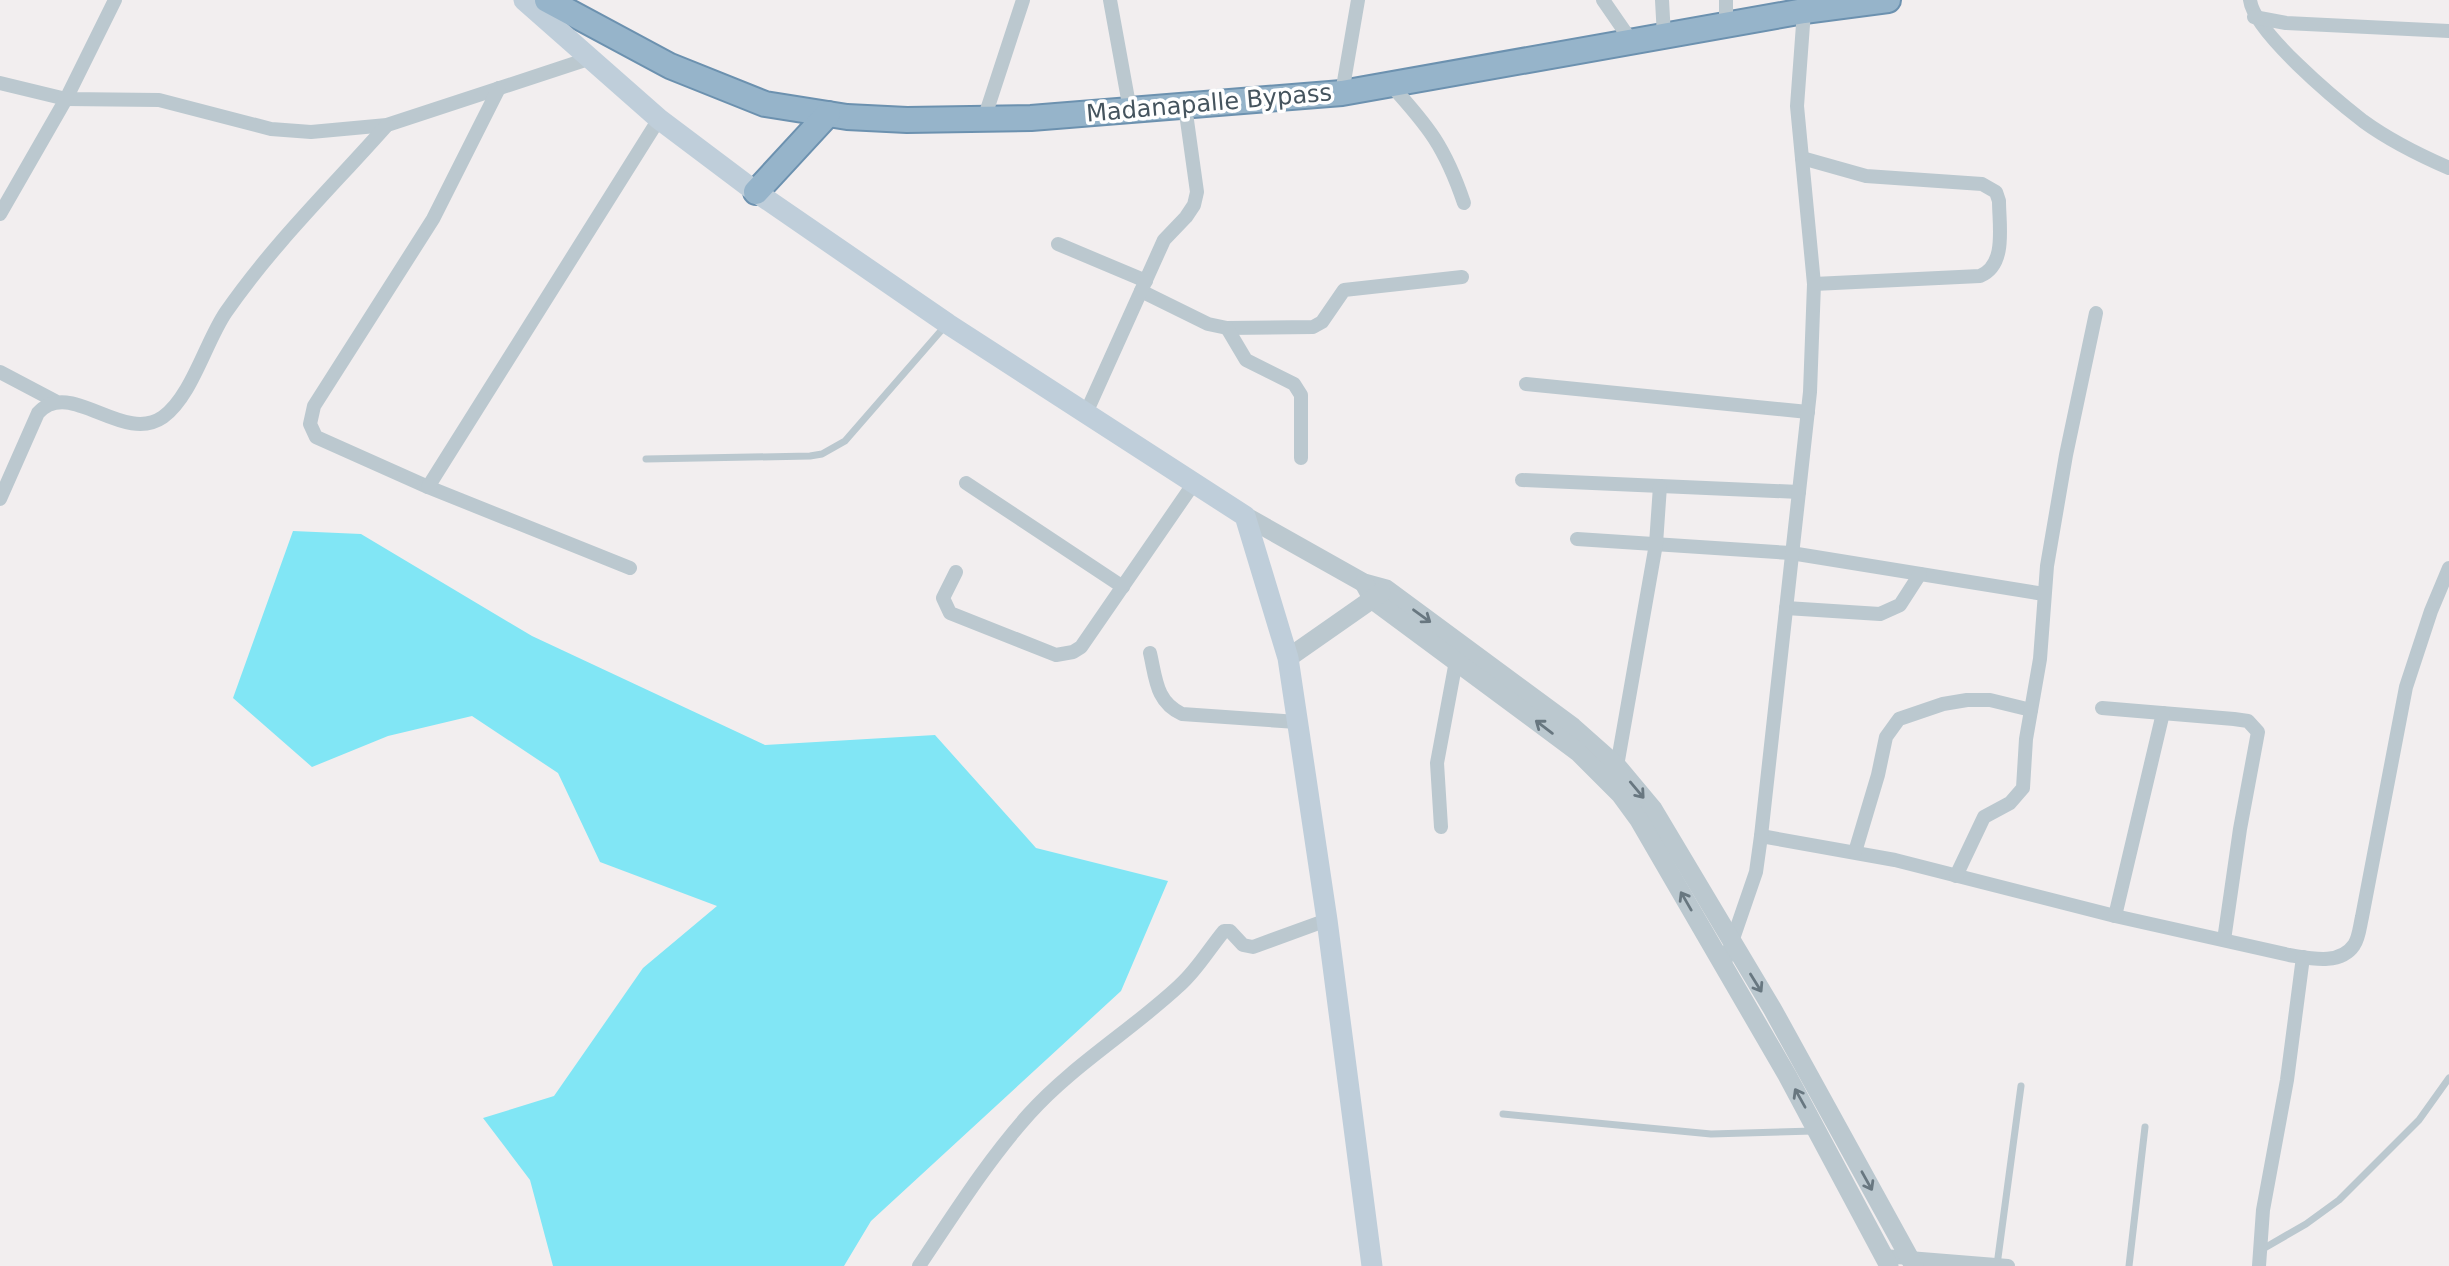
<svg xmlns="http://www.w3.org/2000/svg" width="2449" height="1266" viewBox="0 0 2449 1266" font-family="'DejaVu Sans',sans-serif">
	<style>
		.water { fill: #81e6f5 }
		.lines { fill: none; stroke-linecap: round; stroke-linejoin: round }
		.trunk-casing { stroke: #6c91af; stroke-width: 28 }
		.service { stroke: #bbc8cf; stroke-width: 7 }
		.minor { stroke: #bbc8cf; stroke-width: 14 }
		.tertiary { stroke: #bbc8cf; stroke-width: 19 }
		.secondary { stroke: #bfceda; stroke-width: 21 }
		.trunk { stroke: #96b4ca; stroke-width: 24 }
		.oneway { stroke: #687780 }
		.labels { text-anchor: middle; stroke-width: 7; stroke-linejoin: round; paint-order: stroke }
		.street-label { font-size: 24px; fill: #45545e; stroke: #fff }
	</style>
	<rect width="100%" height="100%" fill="#f2eeef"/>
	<!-- water -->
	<polygon class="water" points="293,531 361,534 532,636 765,745 935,735 1036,848 1168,881 1121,991 871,1221 844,1266 553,1266 530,1180 483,1118 554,1096 643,968 717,906 600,862 558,773 472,716 388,736 312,767 233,698"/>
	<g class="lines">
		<defs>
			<g id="trunk">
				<polyline points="547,0 670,66 765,104 847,117 907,120 1031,118 1342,93 1804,11 1888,0"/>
				<polyline points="756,192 828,114"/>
			</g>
		</defs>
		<!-- trunk casing -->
		<use href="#trunk" class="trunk-casing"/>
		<!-- service -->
		<g class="service">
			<polyline points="646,459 810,456 822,454 845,441 946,325"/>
			<polyline points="1503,1114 1711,1134 1813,1131"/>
			<polyline points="2261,1250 2306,1224 2339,1200 2419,1120 2449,1078"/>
			<polyline points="1997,1265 2021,1086"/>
			<polyline points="2129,1266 2145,1127"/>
		</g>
		<!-- minor -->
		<g class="minor">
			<polyline points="1110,0 1130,110"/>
			<polyline points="1603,0 1632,42"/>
			<polyline points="1662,0 1664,36"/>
			<path d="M2250,0C2254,32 2336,100 2363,121C2389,140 2419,155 2449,168"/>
			<polyline points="2254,17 2286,23 2449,31"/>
			<polyline points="1726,25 1726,0"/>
			<polyline points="0,83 66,99 159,100 271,129 311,132 387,125 591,58"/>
			<path d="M1390,84C1429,127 1445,147 1464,203"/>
			<polyline points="499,88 433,219 314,406 310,424 316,437 428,487 630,568"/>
			<polyline points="1342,93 1358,0"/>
			<polyline points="984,119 1023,0"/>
			<path d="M1802,158L1866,176L1982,184L1996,192L1999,201C1999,226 2007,265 1980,276L1814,284"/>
			<polyline points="0,214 66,99 115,0"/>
			<polyline points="1058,244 1146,281"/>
			<polyline points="1141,291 1208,324 1227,328 1313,327 1322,322 1344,290 1462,277"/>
			<polyline points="1227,328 1246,360 1294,384 1301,395 1301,458"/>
			<polyline points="0,372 55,401"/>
			<polyline points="1526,384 1808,412"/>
			<polyline points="1086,413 1164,240 1186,217 1194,205 1197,192 1185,106"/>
			<polyline points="1522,480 1799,492"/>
			<polyline points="966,483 1123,587"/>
			<polyline points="428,487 659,119"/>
			<path d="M0,499L38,413C70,377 123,445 163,417C192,396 206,341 226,312C273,244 333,186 387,125"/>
			<polyline points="1577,539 1791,553 2044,594"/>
			<polyline points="956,572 943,598 950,613 1056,655 1073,652 1081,647 1194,483"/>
			<polyline points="1786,608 1880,614 1900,605 1920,574"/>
			<path d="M1150,653C1156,679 1156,702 1182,714L1297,722"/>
			<polyline points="2102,708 2234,719 2248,721 2258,732 2240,829 2224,940"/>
			<polyline points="1617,766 1656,544 1660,486"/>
			<polyline points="1441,827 1437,763 1456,661"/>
			<path d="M1761,836L1895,860L2115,916L2289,955C2309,958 2340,966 2354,945C2359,938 2360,925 2362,917L2406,687L2431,611L2449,568"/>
			<polyline points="1855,852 1878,775 1886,737 1899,719 1943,704 1967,700 1990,700 2031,710"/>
			<polyline points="1956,876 1984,817 2010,803 2023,788 2026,739 2040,659 2047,566 2066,455 2096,313"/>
			<polyline points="2115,916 2163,713"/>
			<polyline points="1724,965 1756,872 1761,836 1810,392 1814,284 1797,106 1804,11"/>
			<polyline points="1884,1256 2008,1266"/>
			<path d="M919,1266C954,1214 987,1161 1029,1114C1073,1065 1132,1030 1180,985C1197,970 1209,949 1224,931H1230L1243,945L1253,947L1327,920"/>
			<polyline points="2259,1266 2263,1210 2287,1080 2303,957"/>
		</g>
		<!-- tertiary -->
		<g class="tertiary">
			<polyline points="1245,516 1364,583 1386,589 1573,727 1617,766 1653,809 1773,1010 1914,1266"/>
			<polyline points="1364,583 1373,600 1578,752 1620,794 1639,820 1787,1075 1889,1266"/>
			<polyline points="1288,658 1381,593"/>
		</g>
		<!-- secondary -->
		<polyline class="secondary" points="524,0 659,119 756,192 948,324 1245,516 1288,658 1327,920 1372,1266"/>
		<!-- trunk -->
		<use href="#trunk" class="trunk"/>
	</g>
	<!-- one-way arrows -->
	<defs><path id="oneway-shaft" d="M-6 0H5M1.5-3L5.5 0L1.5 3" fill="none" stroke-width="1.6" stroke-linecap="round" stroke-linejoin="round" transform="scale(1.75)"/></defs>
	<g class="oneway">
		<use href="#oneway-shaft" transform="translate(1422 616) rotate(36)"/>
		<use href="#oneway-shaft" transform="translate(1544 727) rotate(-143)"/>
		<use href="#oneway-shaft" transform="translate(1637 790) rotate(50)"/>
		<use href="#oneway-shaft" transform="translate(1686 901) rotate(-120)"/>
		<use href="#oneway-shaft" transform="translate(1756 983) rotate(58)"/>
		<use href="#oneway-shaft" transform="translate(1800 1098) rotate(-119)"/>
		<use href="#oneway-shaft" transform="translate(1867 1181) rotate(61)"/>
	</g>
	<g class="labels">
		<!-- street labels -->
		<g class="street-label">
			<text transform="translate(1209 103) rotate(-5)" y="8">Madanapalle Bypass</text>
		</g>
	</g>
</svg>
